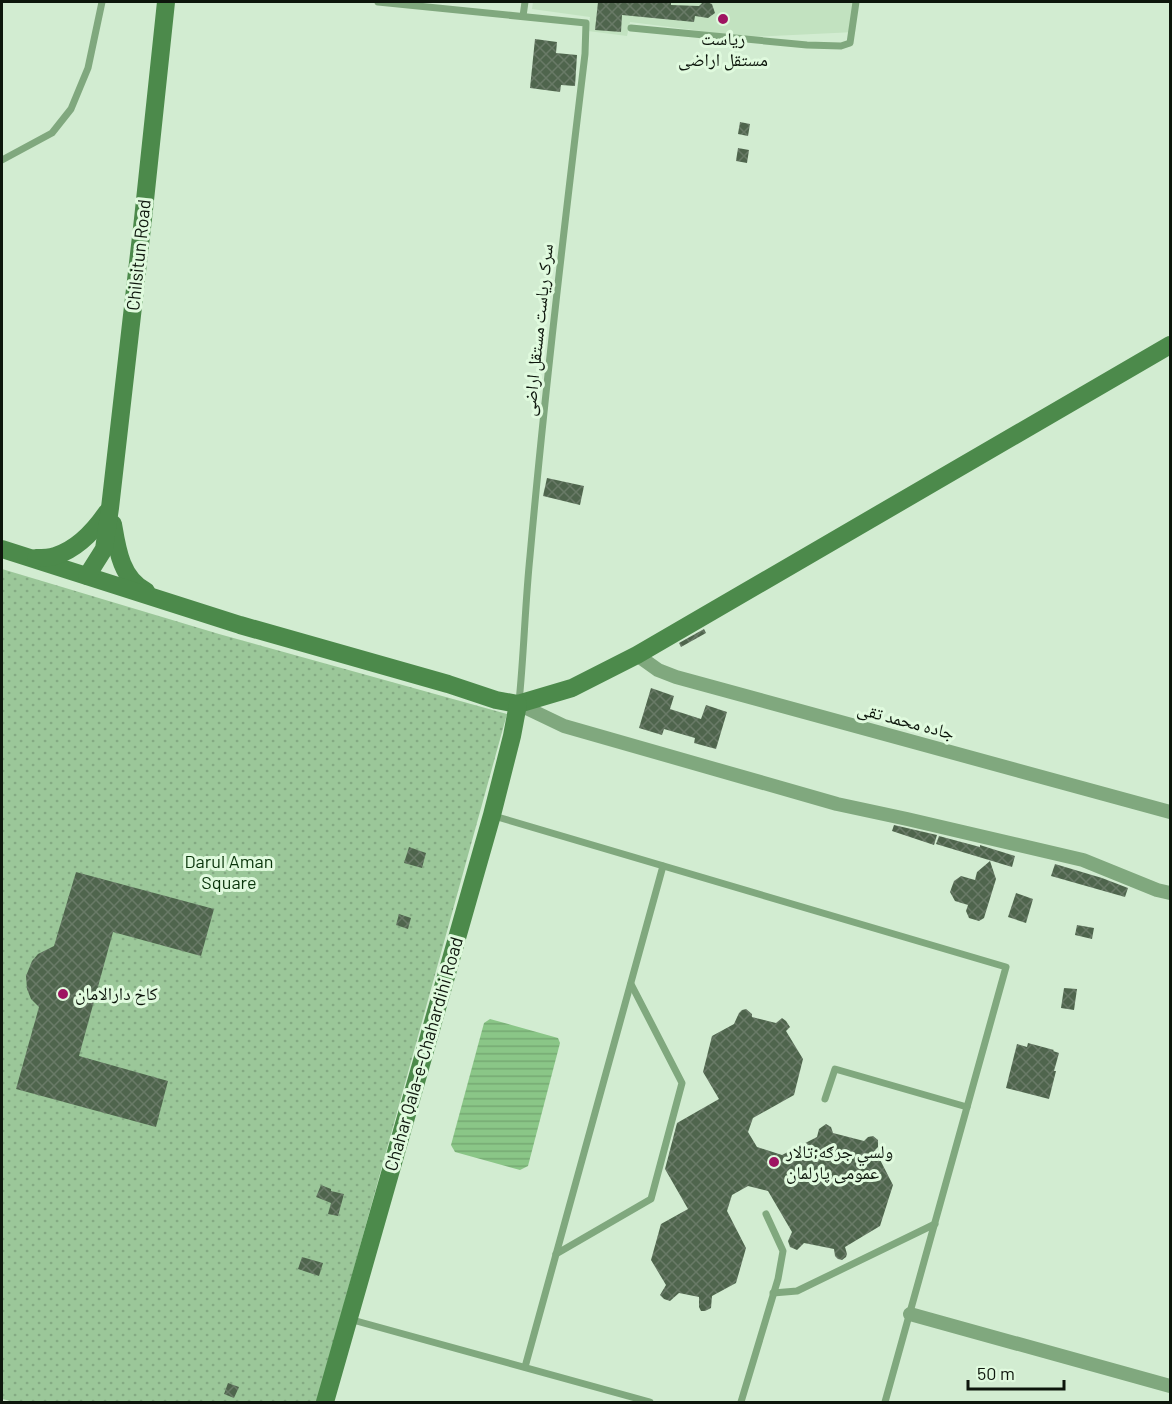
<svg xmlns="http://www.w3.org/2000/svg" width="1172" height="1404" viewBox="0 0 1172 1404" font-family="Barlow,'Noto Naskh Arabic',sans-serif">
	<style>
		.built { fill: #c2e2c0 }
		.park { fill: url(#park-dots) }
		.water { fill: url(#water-rules) }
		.building { fill: url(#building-cross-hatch) }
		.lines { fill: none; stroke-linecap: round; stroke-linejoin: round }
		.lane { stroke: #80a87e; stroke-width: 7 }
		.street { stroke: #80a87e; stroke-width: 14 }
		.secondary { stroke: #4c8a4b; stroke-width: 18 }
		.poi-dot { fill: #9e1461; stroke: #e0fade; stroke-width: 2 }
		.labels { text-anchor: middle; stroke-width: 6; stroke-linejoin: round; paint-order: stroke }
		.poi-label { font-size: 18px; fill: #0d160c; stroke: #e0fade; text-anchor: start }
		.street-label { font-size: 18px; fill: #0d160c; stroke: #e0fade }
		.park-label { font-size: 18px; fill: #09340a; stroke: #e0fade }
	</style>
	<defs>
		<pattern id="park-dots" width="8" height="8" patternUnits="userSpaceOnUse" patternTransform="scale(1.5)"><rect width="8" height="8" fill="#9bc799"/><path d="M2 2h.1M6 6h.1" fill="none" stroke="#84aa83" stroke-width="1.8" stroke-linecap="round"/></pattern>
		<pattern id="water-rules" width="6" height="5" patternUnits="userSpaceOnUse" patternTransform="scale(1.5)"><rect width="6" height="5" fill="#8ac687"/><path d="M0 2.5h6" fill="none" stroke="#76a973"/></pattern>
		<pattern id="building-cross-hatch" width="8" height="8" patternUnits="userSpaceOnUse" patternTransform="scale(1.5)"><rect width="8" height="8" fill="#4f654d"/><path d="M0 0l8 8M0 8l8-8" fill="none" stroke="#697a67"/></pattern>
	</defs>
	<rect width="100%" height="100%" fill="#d2ecd1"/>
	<!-- built -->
	<polygon class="built" points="533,2 858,2 855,32 749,37 630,22 627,36 588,31 590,17 532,9"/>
	<!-- park -->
	<polygon class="park" points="2,569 219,634 507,714 317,1402 15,1402 2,1399"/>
	<!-- water -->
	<polygon class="water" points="490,1019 558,1038 560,1043 528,1166 520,1170 455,1152 451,1145 484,1023"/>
	<!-- building -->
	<g class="building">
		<polygon points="598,2 671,2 671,5 699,6 702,3 707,2 712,4 715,13 708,18 695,16 694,22 622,15 621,32 595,30"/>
		<polygon points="535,39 557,42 556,53 577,55 575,86 561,85 560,92 530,88"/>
		<polygon points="740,122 750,124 748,136 738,134"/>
		<polygon points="738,148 749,150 747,163 736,161"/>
		<polygon points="547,478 584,486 580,505 543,496"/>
		<polygon points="704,629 706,633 681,647 679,643"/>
		<polygon points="651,688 674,696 670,709 701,719 706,705 727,712 716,749 694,743 695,738 664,729 662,735 639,728"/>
		<polygon points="894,825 937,835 934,845 892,831"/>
		<polygon points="939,836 980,847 980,845 983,846 1015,856 1012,867 936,844"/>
		<polygon points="409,847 426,853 422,868 404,863"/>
		<polygon points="990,861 996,879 984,918 979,921 969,918 966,911 968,905 955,901 950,892 954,881 961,876 975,880 977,872"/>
		<polygon points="1055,864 1102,878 1128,888 1125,897 1051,876"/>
		<polygon points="76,872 214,909 201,956 113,932 79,1056 168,1081 156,1127 16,1089 39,1007 31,999 27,989 26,976 32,961 38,954 54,946"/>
		<polygon points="1016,893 1033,899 1026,923 1008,917"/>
		<polygon points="399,914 411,918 408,929 396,925"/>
		<polygon points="1077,925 1094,928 1092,939 1075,935"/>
		<polygon points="1064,988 1077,989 1074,1010 1061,1008"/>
		<polygon points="746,1009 752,1014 752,1017 776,1023 782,1018 786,1021 790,1027 786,1031 803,1059 794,1095 753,1118 748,1132 757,1147 782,1155 817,1137 819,1129 826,1124 831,1127 833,1133 864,1141 868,1137 873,1136 878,1140 878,1147 875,1150 893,1185 880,1226 845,1247 847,1254 846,1257 842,1260 838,1259 835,1256 834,1249 804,1243 797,1250 790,1247 788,1241 792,1232 768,1191 748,1186 732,1195 727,1211 746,1248 736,1283 712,1296 711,1308 705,1311 701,1311 699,1307 699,1297 679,1293 670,1301 664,1299 660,1295 666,1285 651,1260 661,1224 688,1209 665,1169 677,1123 719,1099 703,1072 712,1036 734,1024 739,1013 742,1010"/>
		<polygon points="1028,1043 1054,1050 1053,1051 1059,1053 1054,1071 1056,1071 1049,1099 1006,1088 1017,1044 1027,1047"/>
		<polygon points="321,1185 331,1189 331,1191 344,1194 338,1216 328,1214 331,1203 316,1197"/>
		<polygon points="302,1257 323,1263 319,1276 298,1269"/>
		<polygon points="228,1383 239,1387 234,1398 224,1394"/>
	</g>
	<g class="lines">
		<!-- lane -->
		<g class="lane">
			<path d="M378,2L586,23L585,54C565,221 545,389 530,556C525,605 524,653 519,702"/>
			<polyline points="523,16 525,2"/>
			<polyline points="631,28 807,45 841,46 850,43 856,2"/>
			<polyline points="2,160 52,133 71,109 88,68 102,2"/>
			<polyline points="494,816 1006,967 885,1402"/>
			<polyline points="825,1099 835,1069 967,1107"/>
			<polyline points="556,1254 651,1199 682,1083 631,984"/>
			<polyline points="773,1293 797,1291 935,1224"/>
			<polyline points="349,1319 650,1402"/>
			<polyline points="525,1367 663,866"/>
			<polyline points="741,1402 778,1279 783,1251 766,1214"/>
		</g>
		<!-- street -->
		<g class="street">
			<polyline points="637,655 658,670 676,677 1170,812"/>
			<polyline points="518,704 564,726 837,804 907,819 1083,860 1157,890 1170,893"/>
			<polyline points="910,1314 1170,1386"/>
		</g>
		<!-- secondary -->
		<g class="secondary">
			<path d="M113,524C117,548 121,579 146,591"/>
			<polyline points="2,549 240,625 448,684 496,700 518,704 572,688 637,655 1170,345"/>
			<path d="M36,558C42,558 49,558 55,556C78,549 94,531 107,512"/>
			<polyline points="87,576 104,549 110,508 143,219 166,2"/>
			<polyline points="325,1402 492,815 512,736 518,704"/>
		</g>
	</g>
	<!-- markers -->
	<g class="poi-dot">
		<circle cx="723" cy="19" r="6"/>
		<circle cx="63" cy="994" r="6"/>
		<circle cx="774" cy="1162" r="6"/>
	</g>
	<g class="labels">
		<!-- poi labels -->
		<g class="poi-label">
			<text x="723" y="45" text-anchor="middle">ریاست<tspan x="723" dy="21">مستقل اراضی</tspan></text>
			<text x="75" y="1000">کاخ دارالامان</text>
			<text x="786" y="1158">ولسي جرګه;تالار<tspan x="786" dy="21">عمومی پارلمان</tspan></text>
		</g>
		<!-- street labels -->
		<g class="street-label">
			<text transform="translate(139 255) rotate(-84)" y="6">Chilsitun Road</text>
			<text transform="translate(538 330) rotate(-84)" y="6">سرک ریاست مستقل اراضی</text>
			<text transform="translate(906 721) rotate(15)" y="6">جاده محمد تقی</text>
			<text transform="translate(424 1054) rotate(-74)" y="6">Chahar Qala-e-Chahardihi Road</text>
		</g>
		<!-- park labels -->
		<g class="park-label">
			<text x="229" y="868">Darul Aman<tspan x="229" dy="21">Square</tspan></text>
		</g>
	</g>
	<!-- border -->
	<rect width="1172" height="1404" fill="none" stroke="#0d160c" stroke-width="6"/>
	<!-- scale -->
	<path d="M968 1380v9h96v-9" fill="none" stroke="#0d160c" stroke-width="3"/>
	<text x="977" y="1380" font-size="18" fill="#0d160c" stroke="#e0fade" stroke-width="4.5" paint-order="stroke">50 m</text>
</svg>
